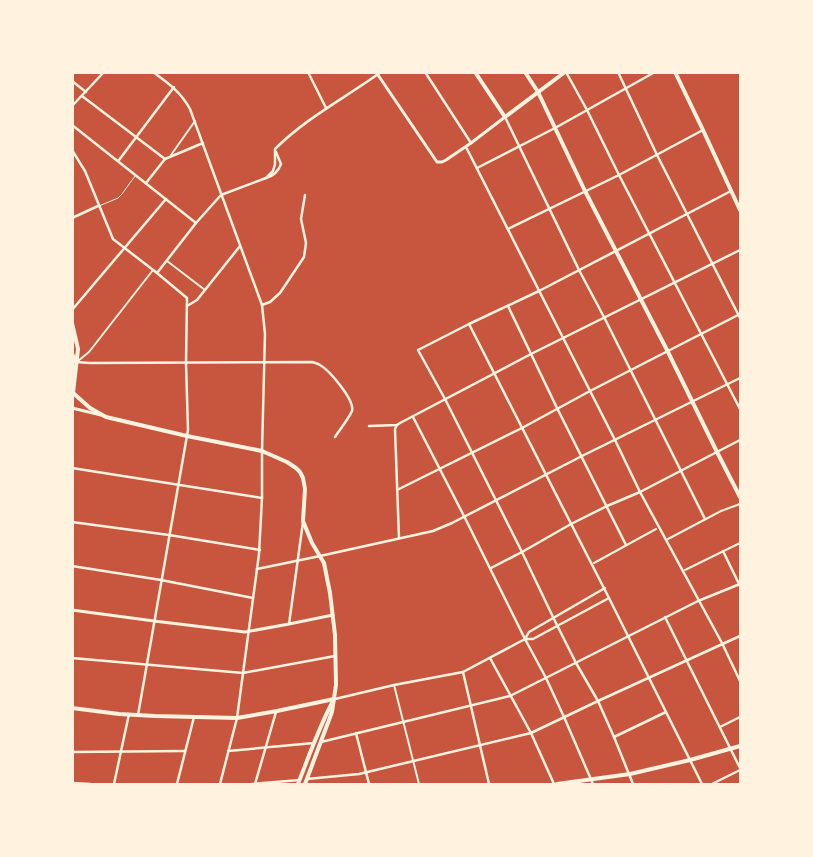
<svg xmlns="http://www.w3.org/2000/svg" width="813" height="857" viewBox="0 0 813 857" font-family="Arial,sans-serif">
	<style>
		.lines { fill: none; stroke-linecap: round; stroke-linejoin: round }
		.service { stroke: #fff3e0; stroke-width: 1 }
		.pedestrian { stroke: #fff3e0; stroke-width: 2 }
		.minor { stroke: #fff3e0; stroke-width: 2.5 }
		.tertiary { stroke: #fff3e0; stroke-width: 3 }
		.secondary { stroke: #fff3e0; stroke-width: 4 }
	</style>
	<rect width="100%" height="100%" fill="#c8553d"/>
	<g class="lines">
		<!-- service -->
		<polyline class="service" points="99,206 118,198 122,194 135,176"/>
		<!-- pedestrian -->
		<g class="pedestrian">
			<polyline points="171,155 195,121"/>
			<polyline points="167,261 205,290"/>
			<polyline points="78,361 89,352 153,270"/>
			<polyline points="668,539 721,511 740,504"/>
			<polyline points="594,563 656,529"/>
			<polyline points="685,570 740,543"/>
			<polyline points="394,685 419,784"/>
		</g>
		<!-- minor -->
		<g class="minor">
			<path d="M153,72C168,83 181,92 190,109L262,305L265,334L262,451V498L259,554L237,718L220,784"/>
			<polyline points="308,72 326,108"/>
			<polyline points="425,72 471,143"/>
			<polyline points="566,72 587,110 619,175 740,409"/>
			<polyline points="618,72 657,155 740,318"/>
			<polyline points="72,81 86,92"/>
			<polyline points="82,96 165,159 203,143"/>
			<polyline points="72,106 104,72"/>
			<polyline points="505,117 579,270 605,319 705,519"/>
			<polyline points="72,125 196,223"/>
			<polyline points="466,147 615,440 640,492 722,643 740,681"/>
			<polyline points="72,150 85,171 113,239 157,273 187,298 186,363 188,430 138,715"/>
			<polyline points="119,160 174,87"/>
			<polyline points="477,168 555,128 655,72"/>
			<path d="M266,178C274,176 278,172 281,164L276,152"/>
			<polyline points="146,183 165,159"/>
			<polyline points="72,218 98,206"/>
			<polyline points="508,229 619,175 703,130"/>
			<path d="M157,273L196,223L221,195L266,178L273,171L275,164V149C306,118 345,98 381,72"/>
			<polyline points="262,305 270,302 280,293 304,257 306,243 301,219 305,195"/>
			<polyline points="187,306 197,300 240,246"/>
			<polyline points="508,306 557,408 626,545"/>
			<polyline points="72,310 166,199"/>
			<polyline points="469,324 609,598 702,784"/>
			<path d="M76,362L90,363L312,362C315,363 317,363 320,365C329,370 355,400 352,411C349,418 339,431 335,437"/>
			<polyline points="413,417 464,516 525,639 546,678 564,717 593,784"/>
			<polyline points="397,425 395,429 399,538"/>
			<polyline points="369,426 397,425 400,423 531,354 740,250"/>
			<polyline points="72,468 262,498"/>
			<polyline points="397,490 522,428 590,391 740,314"/>
			<polyline points="72,522 169,535 260,550"/>
			<polyline points="723,551 740,586"/>
			<polyline points="72,566 161,580 253,598"/>
			<polyline points="491,568 522,552 571,524 607,506 640,492 740,440"/>
			<polyline points="257,569 320,556 433,531 452,523 582,456 740,378"/>
			<polyline points="665,617 740,768"/>
			<polyline points="289,624 303,522"/>
			<polyline points="525,639 529,632 605,588"/>
			<polyline points="72,658 243,673 335,656"/>
			<polyline points="490,658 531,733 554,784"/>
			<polyline points="463,672 489,784"/>
			<polyline points="335,699 394,685 463,672 525,639 533,639 609,598"/>
			<polyline points="720,727 740,717"/>
			<polyline points="356,733 369,784"/>
			<polyline points="614,737 666,712"/>
			<polyline points="321,742 510,696 698,601 740,584"/>
			<polyline points="228,751 314,743"/>
			<polyline points="72,752 185,751"/>
			<polyline points="307,779 359,774 531,733 598,701 740,636"/>
			<polyline points="72,783 90,784"/>
			<polyline points="114,784 129,714"/>
			<polyline points="177,784 194,717"/>
			<polyline points="252,784 300,780"/>
			<polyline points="255,784 276,712"/>
			<polyline points="633,784 614,737 598,701 576,663 553,617 522,552 445,399 418,350 469,324 539,291 731,191"/>
			<polyline points="712,784 740,770"/>
		</g>
		<!-- tertiary -->
		<g class="tertiary">
			<polyline points="376,72 437,162 442,162 446,160 471,143 505,117"/>
			<polyline points="72,402 73,393"/>
			<polyline points="72,408 101,415"/>
			<polyline points="72,610 154,621 245,632 289,624 333,615"/>
		</g>
		<!-- secondary -->
		<g class="secondary">
			<polyline points="475,72 505,117 565,72"/>
			<polyline points="525,72 538,92 585,191 668,352 717,452 740,497"/>
			<polyline points="675,72 703,130 740,210"/>
			<polyline points="72,323 78,349 73,393"/>
			<polyline points="72,354 76,362"/>
			<polyline points="72,392 90,408 106,417 187,436 262,451 287,462 296,468 300,472 303,478 305,489 303,521 312,543 324,563 330,593 335,635 336,685 332,712 305,784"/>
			<polyline points="72,708 119,714 155,716 237,718 277,711 334,699"/>
			<path d="M298,784C309,756 319,727 333,701"/>
			<polyline points="557,784 630,774 690,760 740,746"/>
		</g>
	</g>
	<!-- border -->
	<rect width="813" height="857" fill="none" stroke="#fff3e0" stroke-width="148"/>
</svg>
